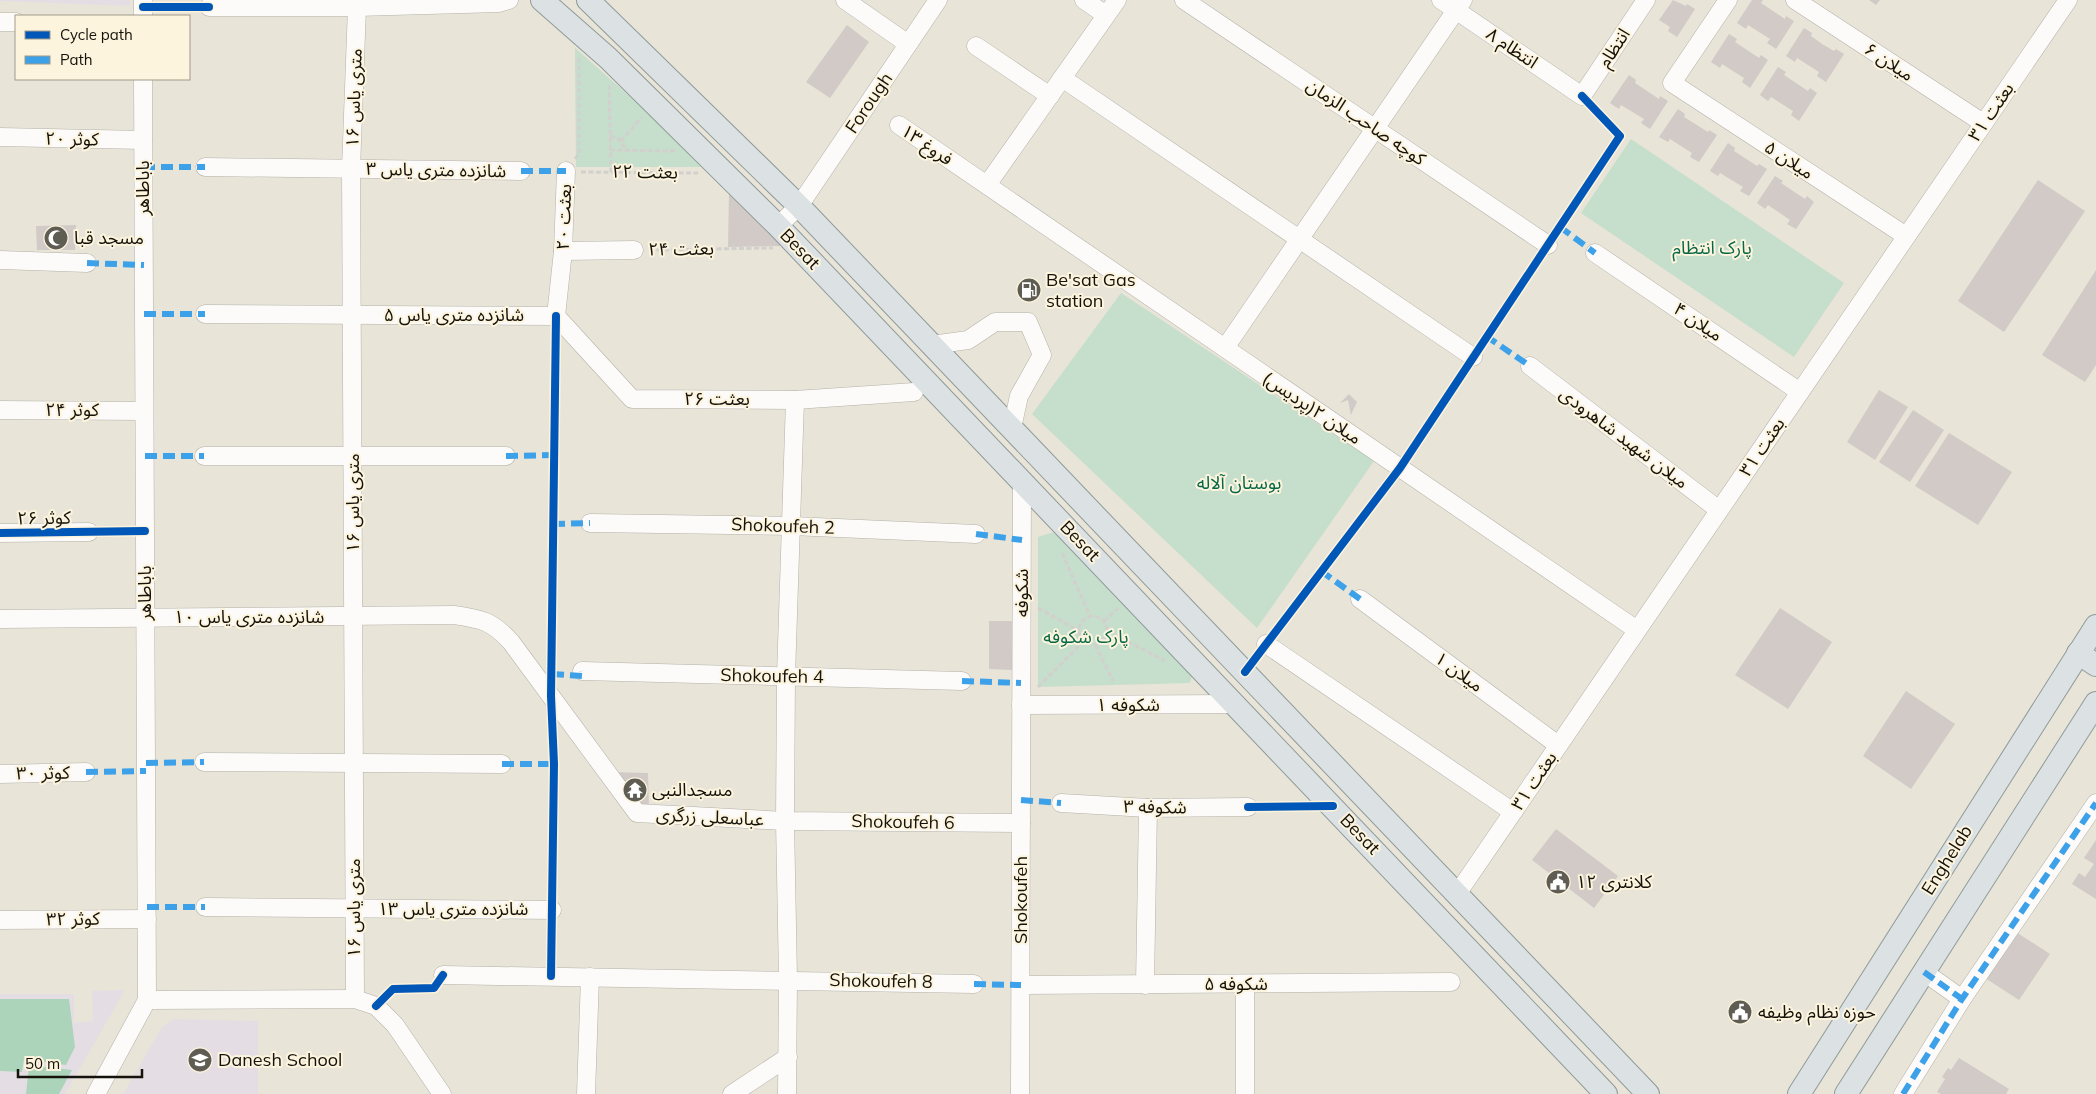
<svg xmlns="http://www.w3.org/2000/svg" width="2096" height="1094" viewBox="0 0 2096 1094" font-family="Mulish,'Noto Sans Arabic',sans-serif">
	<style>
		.education { fill: #e4dee4 }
		.green { fill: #c6decc }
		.forest { fill: #acd4ba }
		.building { fill: #d1cac6 }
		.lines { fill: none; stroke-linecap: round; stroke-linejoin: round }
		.minor-casing { stroke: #b4b1a8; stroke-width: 19 }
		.major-casing { stroke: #8f9a99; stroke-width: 24 }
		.path { stroke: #d2d0cd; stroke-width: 3; stroke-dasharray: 5 2.5; stroke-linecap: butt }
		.minor { stroke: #fcfbf9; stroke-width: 18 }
		.major { stroke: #dce2e3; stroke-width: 22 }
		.quiet { stroke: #3da1e9; stroke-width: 6; stroke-dasharray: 12 6; stroke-linecap: butt }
		.cycleway-casing { stroke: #fdf4de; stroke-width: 11 }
		.cycleway { stroke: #0057b8; stroke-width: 8 }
		.labels { text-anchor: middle; stroke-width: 4; stroke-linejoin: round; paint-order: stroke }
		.street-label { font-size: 18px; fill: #15120b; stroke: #fdf4de }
		.poi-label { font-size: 18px; fill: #15120b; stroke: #fdf4de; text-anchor: start }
		.park-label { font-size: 18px; fill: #066847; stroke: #fdf4de }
	</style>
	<rect width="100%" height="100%" fill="#e8e4d8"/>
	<!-- education -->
	<g class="education">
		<polygon points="0,0 130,0 130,6 0,1"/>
		<polygon points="125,990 65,1094 0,1094 0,994 74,994 74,1023 93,1021 92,991"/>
		<polygon points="174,1019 258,1021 258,1094 123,1094 162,1027"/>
	</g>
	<!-- green -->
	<g class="green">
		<polygon points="575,48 703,161 705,167 576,167"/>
		<polygon points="1631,139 1844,283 1794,357 1581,213"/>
		<polygon points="1121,293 1374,461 1257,628 1032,414"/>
		<polygon points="1054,532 1192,676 1190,683 1038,687 1038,537"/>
	</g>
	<!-- forest -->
	<g class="forest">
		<polygon points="0,999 69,999 75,1047 66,1065 24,1059 22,1072 0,1071"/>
		<polygon points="29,1065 72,1070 59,1094 26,1094"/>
	</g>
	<!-- building -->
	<g class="building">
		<polygon points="1673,0 1686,6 1687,4 1695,9 1677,37 1668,31 1670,27 1659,20"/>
		<polygon points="1752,0 1763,0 1761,3 1785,19 1786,16 1794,21 1776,49 1767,43 1770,39 1748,25 1746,29 1737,23"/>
		<polygon points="1869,0 1880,0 1876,5"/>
		<polygon points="847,25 869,42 830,98 806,82"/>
		<polygon points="1804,28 1812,33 1811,36 1822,44 1834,51 1836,49 1844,54 1826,82 1817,76 1819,72 1797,58 1795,62 1786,56"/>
		<polygon points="1729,34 1737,39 1735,42 1759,58 1761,55 1768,60 1750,88 1742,82 1744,78 1722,64 1720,68 1711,62"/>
		<polygon points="1778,67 1786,72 1784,75 1808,91 1810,88 1817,93 1799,121 1791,115 1793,111 1771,97 1768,101 1760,95"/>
		<polygon points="1629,75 1636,80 1635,83 1659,99 1660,96 1668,101 1650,129 1641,123 1644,119 1621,105 1619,109 1610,103"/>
		<polygon points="1678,109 1685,114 1684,117 1708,132 1709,130 1717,135 1699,162 1690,157 1692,153 1670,139 1668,142 1659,137"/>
		<polygon points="1728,143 1735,148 1734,151 1757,166 1759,164 1767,169 1749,196 1740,191 1743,187 1720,173 1718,176 1710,171"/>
		<polygon points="1775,176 1783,181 1781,183 1805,199 1807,196 1814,202 1796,229 1787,224 1790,220 1768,205 1765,209 1757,203"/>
		<polygon points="2038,180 2085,211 2004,332 1958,301"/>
		<polygon points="729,192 782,246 728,247"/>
		<polygon points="76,225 75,250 37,250 36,226"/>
		<polygon points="2096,270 2096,365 2085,382 2042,355"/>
		<polygon points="1879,390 1908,407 1875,460 1847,442"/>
		<polygon points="1349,394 1357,402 1351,415 1348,400 1340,403"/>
		<polygon points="1913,410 1944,430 1910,482 1879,462"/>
		<polygon points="1949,433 2012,472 1978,525 1915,486"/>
		<polygon points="1780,608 1832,642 1788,709 1735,675"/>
		<polygon points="989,621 1012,621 1012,670 989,669"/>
		<polygon points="1906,691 1955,724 1911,789 1863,756"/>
		<polygon points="610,772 648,773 649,807 632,806"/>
		<polygon points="1556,829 1618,876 1594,908 1532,860"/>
		<polygon points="2096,840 2096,899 2072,884 2079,873 2085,877 2094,864 2084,858"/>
		<polygon points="2016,932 2050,954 2019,1000 1985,978"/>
		<polygon points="1959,1058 2009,1089 2006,1094 1941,1094 1937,1092 1945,1079 1942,1077 1948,1068 1951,1070"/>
	</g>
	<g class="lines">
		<defs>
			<g id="minor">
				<polyline points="143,0 143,16"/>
				<polyline points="845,0 908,44"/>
				<polyline points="1084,0 1106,15"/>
				<polyline points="1184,0 1548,245"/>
				<polyline points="1441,0 1582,96 1646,0"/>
				<polyline points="1728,0 1672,83 1906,236"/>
				<polyline points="1795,0 1983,123"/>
				<polyline points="209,7 357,7 499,3 509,0"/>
				<polyline points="0,22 16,22"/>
				<polyline points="976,46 1050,96"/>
				<polyline points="1062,78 1473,357"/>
				<polyline points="899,125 1637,630"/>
				<polyline points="0,137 143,140"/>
				<polyline points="205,167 521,171"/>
				<polyline points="987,185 1117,0"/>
				<polyline points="778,226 799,206 938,0"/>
				<polyline points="563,251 634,250"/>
				<polyline points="1595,253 1800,392"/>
				<polyline points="0,260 87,263"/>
				<polyline points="205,314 556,316"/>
				<polyline points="556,316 632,399 795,400 914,392"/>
				<polyline points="556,316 563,251 566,171"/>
				<polyline points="932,345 968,340 995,322 1028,322 1042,355 1019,396 1012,428"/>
				<polyline points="1225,348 1463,0"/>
				<polyline points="1530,366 1719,510"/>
				<polyline points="0,410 144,411"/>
				<polyline points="204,456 506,456"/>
				<polyline points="590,523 792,526 976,534"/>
				<polyline points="0,533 89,532"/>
				<polyline points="1360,599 1558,745"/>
				<path d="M0,619L454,615C482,619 492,621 511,642L637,813L785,821L1021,823"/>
				<polyline points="1266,644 1513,812"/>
				<polyline points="582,671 962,681"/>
				<polyline points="1021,705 1236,704"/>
				<polyline points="204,762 502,764"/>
				<polyline points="0,774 86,772"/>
				<polyline points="1061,803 1148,808 1248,807"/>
				<polyline points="1457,894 2068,0"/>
				<polyline points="205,907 552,910"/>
				<polyline points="0,920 147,919"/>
				<polyline points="1924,972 1962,999"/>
				<polyline points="443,975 974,984"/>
				<polyline points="1021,985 1451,982"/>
				<polyline points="1145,985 1148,808"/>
				<polyline points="355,999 351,169 357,7"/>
				<polyline points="147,1000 355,999 376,1006 395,1025 442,1094"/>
				<polyline points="96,1094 147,1000 143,79"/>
				<polyline points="586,1094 590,977"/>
				<polyline points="732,1094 788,1057"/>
				<polyline points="787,1094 788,979 785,821 786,676 795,400"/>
				<polyline points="1020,1094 1022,481"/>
				<polyline points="1245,1094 1245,984"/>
				<polyline points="1903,1094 1962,999 2096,803"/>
			</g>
			<g id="major">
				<polyline points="542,0 608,58 778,226 1606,1094"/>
				<polyline points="588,0 799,206 1648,1094"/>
				<polyline points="2078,653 2096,665"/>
				<polyline points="1799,1094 2096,626"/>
				<polyline points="1846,1094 2096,703"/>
			</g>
		</defs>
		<!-- minor casing -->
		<use href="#minor" class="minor-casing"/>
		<!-- major casing -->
		<use href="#major" class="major-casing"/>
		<!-- path -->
		<g class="path">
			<polyline points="609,85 611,172"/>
			<polyline points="610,136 619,139 627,151"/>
			<polyline points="621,141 642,117"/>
			<polyline points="610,150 675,151"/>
			<polyline points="575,159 579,154 579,57"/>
			<polyline points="581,172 698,173"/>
			<polyline points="649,250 773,248"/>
			<polyline points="1062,553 1090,616"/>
			<polyline points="1038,608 1079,631"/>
			<circle cx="1093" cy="630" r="14"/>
			<polyline points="1104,621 1118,608"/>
			<polyline points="1108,631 1165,661"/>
			<polyline points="1095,645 1113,681"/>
			<polyline points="1038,687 1084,641"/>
		</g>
		<!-- minor -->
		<use href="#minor" class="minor"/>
		<!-- major -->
		<use href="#major" class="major"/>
		<!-- quiet -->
		<g class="quiet">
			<polyline points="143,167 205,167"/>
			<polyline points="521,171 566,171"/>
			<polyline points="1560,227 1595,253"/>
			<polyline points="87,263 144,265"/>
			<polyline points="144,314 205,314"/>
			<polyline points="1486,336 1530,366"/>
			<polyline points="145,456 204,456"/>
			<polyline points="506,456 555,455"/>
			<polyline points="553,524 590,523"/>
			<polyline points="976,534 1022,540"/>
			<polyline points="1321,571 1360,599"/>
			<polyline points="552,674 583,676 582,671"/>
			<polyline points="962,681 1021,683"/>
			<polyline points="146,763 204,762"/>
			<polyline points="502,764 554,764"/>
			<polyline points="86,772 146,771"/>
			<polyline points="1021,800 1061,803"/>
			<polyline points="147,907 205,907"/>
			<polyline points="1924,972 1962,999"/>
			<polyline points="974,984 1021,985"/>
			<polyline points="1903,1094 1962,999 2096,803"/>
		</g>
		<defs>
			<g id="cycleway">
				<polyline points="143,7 209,7"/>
				<polyline points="0,533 145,531"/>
				<polyline points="1245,672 1400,468 1620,136 1582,96"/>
				<polyline points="1248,807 1333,806"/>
				<polyline points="551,976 554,764 551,696 556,316"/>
				<polyline points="376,1006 393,989 434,988 443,975"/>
			</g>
		</defs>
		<!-- cycleway casing -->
		<use href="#cycleway" class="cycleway-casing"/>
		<!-- cycleway -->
		<use href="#cycleway" class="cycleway"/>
	</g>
	<!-- icons -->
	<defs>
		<symbol id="mosque-disc" viewBox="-11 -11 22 22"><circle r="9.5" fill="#5f5c53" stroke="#fdf4de"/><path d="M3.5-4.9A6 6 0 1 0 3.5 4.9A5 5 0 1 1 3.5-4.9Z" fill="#fff"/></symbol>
		<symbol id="fuel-disc" viewBox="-11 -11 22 22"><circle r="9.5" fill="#5f5c53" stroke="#fdf4de"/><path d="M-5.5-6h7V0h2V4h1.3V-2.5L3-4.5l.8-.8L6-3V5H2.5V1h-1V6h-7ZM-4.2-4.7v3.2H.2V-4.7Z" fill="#fff"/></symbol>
		<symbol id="temple-disc" viewBox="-11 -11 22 22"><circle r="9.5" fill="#5f5c53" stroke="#fdf4de"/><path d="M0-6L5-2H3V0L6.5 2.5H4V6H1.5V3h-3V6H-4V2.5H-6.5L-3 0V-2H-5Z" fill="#fff"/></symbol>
		<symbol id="civic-disc" viewBox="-11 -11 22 22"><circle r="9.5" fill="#5f5c53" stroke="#fdf4de"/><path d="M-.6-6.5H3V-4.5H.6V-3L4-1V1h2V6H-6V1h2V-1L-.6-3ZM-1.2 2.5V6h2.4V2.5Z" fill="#fff"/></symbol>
		<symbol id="school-disc" viewBox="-11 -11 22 22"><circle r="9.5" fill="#5f5c53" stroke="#fdf4de"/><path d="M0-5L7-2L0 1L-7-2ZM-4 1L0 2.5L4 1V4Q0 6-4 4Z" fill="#fff"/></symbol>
	</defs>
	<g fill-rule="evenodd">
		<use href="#mosque-disc" x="42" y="224" width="28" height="28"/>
		<use href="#fuel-disc" x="1015" y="276" width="28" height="28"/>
		<use href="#temple-disc" x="621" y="776" width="28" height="28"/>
		<use href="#civic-disc" x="1544" y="868" width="28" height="28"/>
		<use href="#civic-disc" x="1726" y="998" width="28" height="28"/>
		<use href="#school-disc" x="186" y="1046" width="28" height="28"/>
	</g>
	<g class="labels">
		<!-- street labels -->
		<g class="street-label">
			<text transform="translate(1512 48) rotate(34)" y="6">انتظام ۸</text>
			<text transform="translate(1614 48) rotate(-57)" y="6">انتظام</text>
			<text transform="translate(1889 62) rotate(33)" y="6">میلان ۶</text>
			<text transform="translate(354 98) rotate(-88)" y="6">۱۶ متری یاس</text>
			<text transform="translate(869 103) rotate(-56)" y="6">Forough</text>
			<text transform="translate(1991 112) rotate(-56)" y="6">بعثت ۳۱</text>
			<text transform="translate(1366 122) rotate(34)" y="6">کوچه صاحب الزمان</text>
			<text transform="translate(72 139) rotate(1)" y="6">کوثر ۲۰</text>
			<text transform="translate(927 145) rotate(34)" y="6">فروغ ۱۳</text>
			<text transform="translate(1789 160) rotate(33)" y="6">میلان ۵</text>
			<text transform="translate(436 170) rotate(1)" y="6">شانزده متری یاس ۳</text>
			<text transform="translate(645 172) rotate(1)" y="6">بعثت ۲۲</text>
			<text transform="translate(143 188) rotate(-90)" y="6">باباطاهر</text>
			<text transform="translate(564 217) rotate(-88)" y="6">بعثت ۲۰</text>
			<text transform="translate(681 249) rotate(-1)" y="6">بعثت ۲۴</text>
			<text transform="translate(800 249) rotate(46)" y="6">Besat</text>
			<text x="454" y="321">شانزده متری یاس ۵</text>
			<text transform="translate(1698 322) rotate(34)" y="6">میلان ۴</text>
			<text x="717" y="405">بعثت ۲۶</text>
			<text transform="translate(1312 408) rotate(34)" y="6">میلان ۲(پردیس)</text>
			<text x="72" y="416">کوثر ۲۴</text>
			<text transform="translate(1624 438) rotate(37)" y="6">میلان شهید شاهرودی</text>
			<text transform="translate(1762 447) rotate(-56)" y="6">بعثت ۳۱</text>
			<text transform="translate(353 503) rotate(-90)" y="6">۱۶ متری یاس</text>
			<text transform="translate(44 518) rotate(-1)" y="6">کوثر ۲۶</text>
			<text transform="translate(783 526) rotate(2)" y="6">Shokoufeh 2</text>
			<text transform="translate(1080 541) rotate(46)" y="6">Besat</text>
			<text transform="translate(145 593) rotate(-90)" y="6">باباطاهر</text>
			<text transform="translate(1022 593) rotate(-90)" y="6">شکوفه</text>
			<text x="249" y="623">شانزده متری یاس ۱۰</text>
			<text transform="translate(1459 672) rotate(36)" y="6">میلان ۱</text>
			<text transform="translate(772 676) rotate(1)" y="6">Shokoufeh 4</text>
			<text x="1128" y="711">شکوفه ۱</text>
			<text transform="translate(43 773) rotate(-1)" y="6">کوثر ۳۰</text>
			<text transform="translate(1534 781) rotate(-56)" y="6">بعثت ۳۱</text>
			<text transform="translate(1155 807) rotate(1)" y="6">شکوفه ۳</text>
			<text transform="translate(710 817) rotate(3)" y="6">عباسعلی زرگری</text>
			<text transform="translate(903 822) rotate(1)" y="6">Shokoufeh 6</text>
			<text transform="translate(1360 834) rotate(46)" y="6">Besat</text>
			<text transform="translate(1947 860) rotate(-58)" y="6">Enghelab</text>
			<text transform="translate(1021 900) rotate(-90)" y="6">Shokoufeh</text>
			<text transform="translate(354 908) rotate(-90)" y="6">۱۶ متری یاس</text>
			<text x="453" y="915">شانزده متری یاس ۱۳</text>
			<text transform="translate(73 919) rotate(-1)" y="6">کوثر ۳۲</text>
			<text transform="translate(881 981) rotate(1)" y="6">Shokoufeh 8</text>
			<text x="1236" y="990">شکوفه ۵</text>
		</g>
		<!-- poi labels -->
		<g class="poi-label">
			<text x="74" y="244">مسجد قبا</text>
			<text x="1046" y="286">Be'sat Gas<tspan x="1046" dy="21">station</tspan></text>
			<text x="652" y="796">مسجدالنبی</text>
			<text x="1576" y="888">کلانتری ۱۲</text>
			<text x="1758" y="1018">حوزه نظام وظیفه</text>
			<text x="218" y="1066">Danesh School</text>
		</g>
		<!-- park labels -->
		<g class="park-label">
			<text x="1712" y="254">پارک انتظام</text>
			<text x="1239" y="489">بوستان آلاله</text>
			<text x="1086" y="643">پارک شکوفه</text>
		</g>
	</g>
	<!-- legend -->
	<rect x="15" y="15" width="175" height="65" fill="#fdf4de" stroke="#a09a8a"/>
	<rect x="25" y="31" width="25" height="8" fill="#0057b8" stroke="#a09a8a"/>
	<text x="60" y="40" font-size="15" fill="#15120b">Cycle path</text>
	<rect x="25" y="56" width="25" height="8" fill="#3da1e9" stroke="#a09a8a"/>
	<text x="60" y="65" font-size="15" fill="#15120b">Path</text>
	<!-- scale -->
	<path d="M18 1069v8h124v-8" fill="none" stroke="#15120b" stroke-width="2.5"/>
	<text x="25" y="1069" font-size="15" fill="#15120b" stroke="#fdf4de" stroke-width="4" paint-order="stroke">50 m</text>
</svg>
